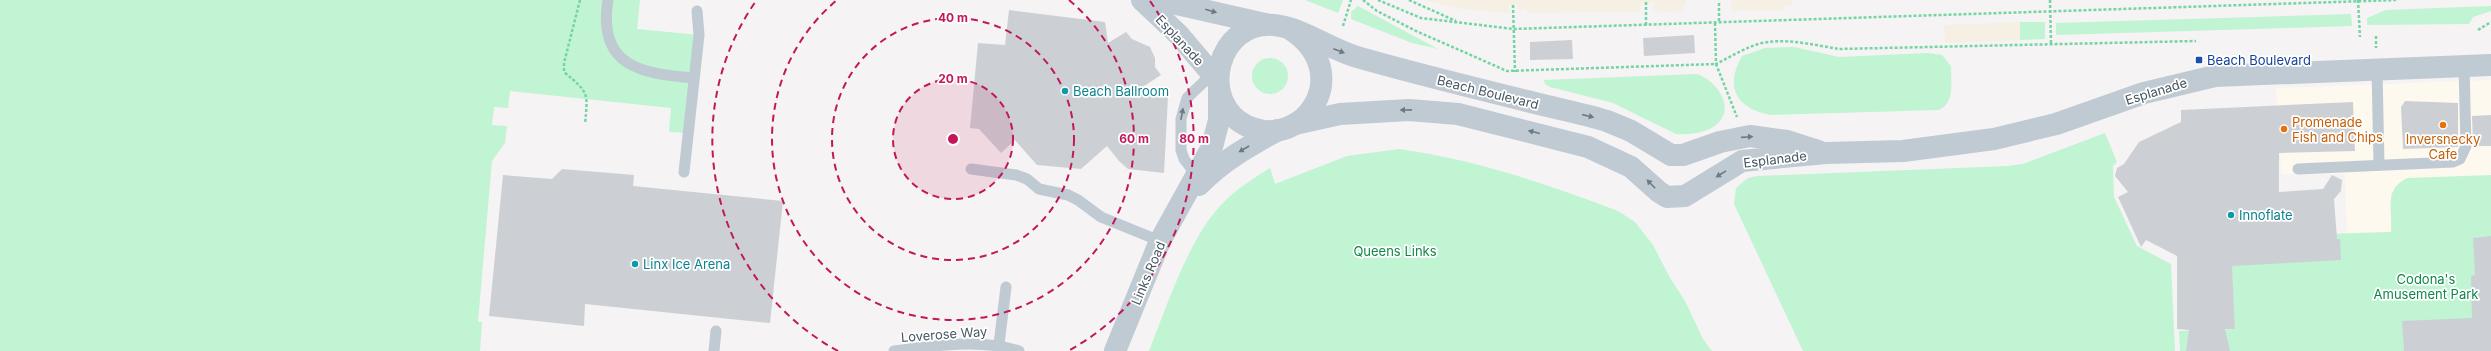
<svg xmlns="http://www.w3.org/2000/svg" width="2491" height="351" viewBox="0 0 2491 351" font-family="Inter,sans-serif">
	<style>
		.commercial { fill: #fef9ee }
		.green { fill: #c0f4d3 }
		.sand { fill: #f6f0e4 }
		.building { fill: #ccd0d5 }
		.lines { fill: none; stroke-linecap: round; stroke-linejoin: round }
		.path { stroke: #74d5a4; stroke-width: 2.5; stroke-dasharray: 3 2; stroke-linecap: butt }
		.service { stroke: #c0cad3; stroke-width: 11 }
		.tertiary { stroke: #c0cad3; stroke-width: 22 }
		.oneway { fill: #6c7a84 }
		.ring { fill: none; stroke: #c2185b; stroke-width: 2; stroke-dasharray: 7 5 }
		.transit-dot { fill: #1a4fb4; stroke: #fff; stroke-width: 1.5 }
		.culture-dot { fill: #0f9aa8; stroke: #fff; stroke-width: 1.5 }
		.food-dot { fill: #e8710a; stroke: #fff; stroke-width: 1.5 }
		.labels { text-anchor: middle; stroke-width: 3.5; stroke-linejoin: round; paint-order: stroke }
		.street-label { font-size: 13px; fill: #485762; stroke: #fff }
		.transit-label { font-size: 13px; fill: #164399; stroke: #fff; text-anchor: start }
		.culture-label { font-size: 13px; fill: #0d838f; stroke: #fff; text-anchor: start }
		.food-label { font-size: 13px; fill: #c56008; stroke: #fff; text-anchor: start }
		.park-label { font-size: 13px; fill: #108749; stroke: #fff }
		.centre { fill: #c2185b; stroke: #fff; stroke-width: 2 }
		.ring-label { font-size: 12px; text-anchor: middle; font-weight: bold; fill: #c2185b; stroke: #fff; stroke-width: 3.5; stroke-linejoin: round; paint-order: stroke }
	</style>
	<rect width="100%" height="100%" fill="#f5f3f3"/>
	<!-- commercial -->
	<polygon class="commercial" points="2491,80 2491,236 2391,192 2391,232 2347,233 2345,174 2281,174 2276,88"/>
	<!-- green -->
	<g class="green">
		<polygon points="0,0 640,0 637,29 699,35 687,133 669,132 671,108 510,91 508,108 494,107 492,125 507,126 505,143 492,161 478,322 482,322 480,351 0,351"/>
		<polygon points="1305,0 1343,0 1338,13"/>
		<polygon points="1358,6 1438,49 1412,43 1351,19 1351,12"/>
		<polygon points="2491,6 2491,11 2473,17 2469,24 2367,25 2367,18 2386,10"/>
		<polygon points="2351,14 2352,26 2056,35 2056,23"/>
		<polygon points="2020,22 2045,22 2045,39 2020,40"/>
		<path d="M1794,47L1839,57L1928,53L1942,55L1951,66C1951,81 1955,105 1938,110L1771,115C1737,109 1724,88 1742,56L1765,48Z"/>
		<circle cx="1270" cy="76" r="18"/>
		<path d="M1697,74C1715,80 1736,106 1718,123C1709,133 1689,135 1676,134L1613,103L1550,87L1545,84L1544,80Z"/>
		<polygon points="2105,133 2117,162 2113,166 2114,197 2137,246 2171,264 2175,351 1803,351 1734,204 1736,188 1748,178 1757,176 2008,166 2023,164"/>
		<path d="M1399,149C1474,159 1547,184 1618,211L1635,222L1653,245L1670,278L1685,301L1703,339L1712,351H1149C1167,306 1190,234 1225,201C1238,188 1254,178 1270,168L1275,184L1347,156Z"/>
		<path d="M2491,175V351H2180L2179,331L2235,329L2230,237L2391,232C2393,209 2383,190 2407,178Z"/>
	</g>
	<!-- sand -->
	<g class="sand">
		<polygon points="1424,0 1686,0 1686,6 1683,6 1683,11 1660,12 1656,9 1653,12 1653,3 1641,2 1640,12 1528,13 1526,9 1522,9 1519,13 1518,4 1509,5 1509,13 1461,9"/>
		<polygon points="1731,0 1792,0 1792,5 1785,5 1785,10 1732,11"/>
		<polygon points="2020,22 2020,40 1945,43 1944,25"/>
	</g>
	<!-- building -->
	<g class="building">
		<polygon points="1009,10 1105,22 1108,43 1126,32 1132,39 1150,47 1155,58 1155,67 1161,75 1135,92 1168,97 1164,173 1128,169 1119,161 1107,146 1081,169 1037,165 1015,140 1001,153 979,129 970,128 978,43 1005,45"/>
		<polygon points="1694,35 1695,53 1644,56 1643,38"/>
		<polygon points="1572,40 1573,59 1530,60 1530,42"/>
		<polygon points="2405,101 2458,103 2458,147 2403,149 2401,107"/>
		<polygon points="2353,102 2355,151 2279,153 2279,192 2323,189 2332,175 2342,180 2341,191 2334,199 2337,239 2340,239 2341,260 2232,266 2235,329 2225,329 2230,351 2186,351 2189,330 2177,329 2177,256 2146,240 2141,247 2118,197 2128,192 2115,176 2117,168 2124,164 2139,142 2181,122 2181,110"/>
		<polygon points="2491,115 2491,146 2473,146 2472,116"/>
		<polygon points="562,169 634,175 633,186 783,201 770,323 585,304 584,326 489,316 503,175 552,179"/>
		<polygon points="2491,236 2491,351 2404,351 2402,321 2472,318 2471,276 2475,275 2473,238"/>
	</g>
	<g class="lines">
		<!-- path -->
		<g class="path">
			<path d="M580,0L564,63V72C589,93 588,92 585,124"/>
			<polyline points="1363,0 1377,11 1416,31 1507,71 1716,64 1737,117"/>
			<polyline points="1378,0 1421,18 1514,29 2396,0"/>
			<polyline points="1409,0 1456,21"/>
			<polyline points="2050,0 2051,44"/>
			<polyline points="2358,0 2360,37"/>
			<polyline points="1719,3 1719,23"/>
			<polyline points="1513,5 1515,72"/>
			<path d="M1715,23L1716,64C1730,57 1743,49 1758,44C1783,37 1814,45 1839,49L2196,41"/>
			<polyline points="1646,25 1646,0"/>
			<polyline points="1343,26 1351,0"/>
			<polyline points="2478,30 2491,22"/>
			<polyline points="2376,36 2376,48"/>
		</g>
		<!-- service -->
		<g class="service">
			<path d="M608,0C597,66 641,74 694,78"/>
			<polyline points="2377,69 2379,165"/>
			<polyline points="971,169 1016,175 1027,179 1039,189 1068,195 1078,200 1101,217 1160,241"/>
			<polyline points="2298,169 2453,162 2460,159 2466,146 2464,66"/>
			<polyline points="684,172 699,35 697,11"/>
			<polyline points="1197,176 1184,159 1181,150 1181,119 1187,98 1214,72"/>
			<polyline points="999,344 1006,287"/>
			<polyline points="714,351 716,331"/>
			<path d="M894,351C934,346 980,338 1019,351"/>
		</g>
		<!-- tertiary -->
		<g class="tertiary">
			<polyline points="1142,0 1179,35 1217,80"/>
			<polyline points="1159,0 1265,24"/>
			<path d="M1290,29C1357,72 1304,152 1247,126C1197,102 1217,20 1274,25C1303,28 1329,49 1357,57C1413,73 1470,87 1527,101C1554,108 1581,113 1607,121L1631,131L1671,155H1683L1720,142L1750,136L1787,141L1818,151"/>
			<polyline points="1295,124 1340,114 1409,110 1458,114 1588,147 1631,167 1659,192 1667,197 1685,196 1742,161 1826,153 1903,151 1994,139 2056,124 2144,93 2215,76 2491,65"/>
			<path d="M1199,185C1222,161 1249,146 1278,130"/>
			<polyline points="1115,351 1160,241 1212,147 1219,120 1219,92"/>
		</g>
	</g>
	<!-- one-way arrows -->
	<defs><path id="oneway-solid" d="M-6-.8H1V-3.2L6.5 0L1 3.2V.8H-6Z"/></defs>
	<g class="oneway">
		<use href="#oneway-solid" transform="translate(1211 11) rotate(16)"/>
		<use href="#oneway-solid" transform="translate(1339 51) rotate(21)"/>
		<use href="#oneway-solid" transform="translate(1406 110) rotate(179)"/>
		<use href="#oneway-solid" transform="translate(1182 114) rotate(-79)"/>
		<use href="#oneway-solid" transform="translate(1588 116) rotate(13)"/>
		<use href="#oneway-solid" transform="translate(1534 132) rotate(-166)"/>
		<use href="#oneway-solid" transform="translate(1747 137) rotate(-4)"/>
		<use href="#oneway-solid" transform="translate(1244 149) rotate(150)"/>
		<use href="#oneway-solid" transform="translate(1721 174) rotate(148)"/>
		<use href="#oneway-solid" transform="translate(1651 184) rotate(-134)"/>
	</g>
	<!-- distance rings -->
	<circle cx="953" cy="139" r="60" fill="#c2185b" fill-opacity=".12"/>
	<g class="ring">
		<circle cx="953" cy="139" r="60"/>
		<circle cx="953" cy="139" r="121"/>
		<path d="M1069 0A181 181 0 1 1 837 0"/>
		<path d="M838 351A241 241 0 0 1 756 1M1150 1A241 241 0 0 1 1068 351"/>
	</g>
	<!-- markers -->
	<rect class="transit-dot" x="2195" y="56" width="8" height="8" rx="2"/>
	<g class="culture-dot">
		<circle cx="1065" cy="91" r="4"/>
		<circle cx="2231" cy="215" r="4"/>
		<circle cx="635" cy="264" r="4"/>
	</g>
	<g class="food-dot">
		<circle cx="2443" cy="125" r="4"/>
		<circle cx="2284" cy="129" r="4"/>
	</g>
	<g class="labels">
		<!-- street labels -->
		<g class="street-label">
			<text transform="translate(1180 40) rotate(47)" y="5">Esplanade</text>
			<text transform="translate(2156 91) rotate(-17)" y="5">Esplanade</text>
			<text transform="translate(1488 92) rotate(14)" y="5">Beach Boulevard</text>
			<text transform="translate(1775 159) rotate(-7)" y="5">Esplanade</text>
			<text transform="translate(1148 273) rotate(-67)" y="5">Links Road</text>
			<text transform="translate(944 334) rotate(-4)" y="5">Loverose Way</text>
		</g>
		<!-- transit labels -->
		<g class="transit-label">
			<text x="2207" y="65">Beach Boulevard</text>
		</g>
		<!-- culture labels -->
		<g class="culture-label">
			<text x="1073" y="96">Beach Ballroom</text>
			<text x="2239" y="220">Innoflate</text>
			<text x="643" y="269">Linx Ice Arena</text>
		</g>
		<!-- food labels -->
		<g class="food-label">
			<text x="2292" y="127">Promenade<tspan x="2292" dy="15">Fish and Chips</tspan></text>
			<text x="2443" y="144" text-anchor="middle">Inversnecky<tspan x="2443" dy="15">Cafe</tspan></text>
		</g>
		<!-- park labels -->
		<g class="park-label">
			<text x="1395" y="256">Queens Links</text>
			<text x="2426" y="284">Codona's<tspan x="2426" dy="15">Amusement Park</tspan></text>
		</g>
	</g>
	<circle cx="953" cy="139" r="6" class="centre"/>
	<g class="ring-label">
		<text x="953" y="22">40 m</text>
		<text x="953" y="83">20 m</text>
		<text x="1134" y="143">60 m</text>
		<text x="1194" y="143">80 m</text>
	</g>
</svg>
